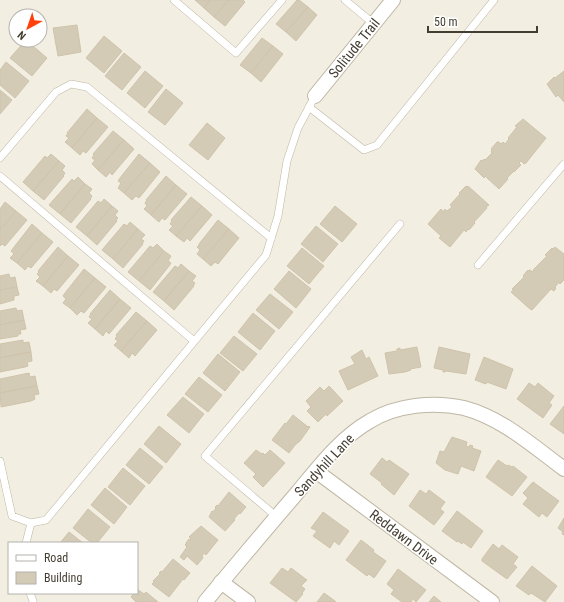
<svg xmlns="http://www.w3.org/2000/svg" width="564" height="602" viewBox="0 0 564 602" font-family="'Roboto Condensed',sans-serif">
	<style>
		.building { fill: #d4cbb7; stroke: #cfc3aa }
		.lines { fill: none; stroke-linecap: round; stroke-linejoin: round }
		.lane-casing { stroke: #beb7a4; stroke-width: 8 }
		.street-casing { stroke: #beb7a4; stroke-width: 16 }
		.lane { stroke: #fff; stroke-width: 7 }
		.street { stroke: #fff; stroke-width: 14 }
		.labels { text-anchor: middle; stroke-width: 3; stroke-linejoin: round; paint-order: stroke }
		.street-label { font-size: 14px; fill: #443e32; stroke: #fff }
	</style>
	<rect width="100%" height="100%" fill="#f2eee2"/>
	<!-- building -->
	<g class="building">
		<polygon points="195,0 210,0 204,8"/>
		<polygon points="210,0 229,0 214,17 204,8"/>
		<polygon points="229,0 243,0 245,2 225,26 214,17"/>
		<polygon points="297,0 299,0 308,7 286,32 276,24"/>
		<polygon points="308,7 317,15 296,41 286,32"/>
		<polygon points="77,25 81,52 58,56 53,28"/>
		<polygon points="104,36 122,51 104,73 86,58"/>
		<polygon points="262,38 273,46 251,73 240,65"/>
		<polygon points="26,40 47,58 32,76 10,58"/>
		<polygon points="273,46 283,54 261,82 251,73"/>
		<polygon points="124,53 141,67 122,90 105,76"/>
		<polygon points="6,62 29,81 15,98 0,85 0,70"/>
		<polygon points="145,71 163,86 145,108 127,93"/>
		<polygon points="564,71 564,102 558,95 556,97 547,84 554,77 555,78"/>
		<polygon points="166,89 183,103 165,125 148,112"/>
		<polygon points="0,90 12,100 0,114"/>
		<polygon points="87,109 97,118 72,148 65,142 69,138 66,136 68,133 67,133"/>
		<polygon points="97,118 108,127 86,153 83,151 80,155 72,148"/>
		<polygon points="523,119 546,138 526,163 524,164 521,161 519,163 521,165 514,172 514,171 507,178 508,179 499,189 485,176 484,178 475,169 481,160 482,161 484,159 485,160 492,153 491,152 492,150 491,149 497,142 499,142 501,144 503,142 505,144 509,139 508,138 517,127 515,126"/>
		<polygon points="207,123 225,138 208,160 189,145"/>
		<polygon points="113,131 124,140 98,170 92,164 95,160 92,158 94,155 93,154"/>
		<polygon points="124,140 134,149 112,175 110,172 106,177 98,170"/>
		<polygon points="51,154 59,161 33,191 23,182 45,156 47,158"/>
		<polygon points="139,154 150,163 124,193 118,188 121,183 118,181 120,178"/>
		<polygon points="59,161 65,166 62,170 65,173 63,176 64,176 44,200 33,191"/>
		<polygon points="150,163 160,172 139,198 136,196 132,200 124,193"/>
		<polygon points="166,176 176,185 151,215 144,209 147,206 145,203 147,200 146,200"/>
		<polygon points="78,177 85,184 60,214 49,205 72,179 74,181"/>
		<polygon points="85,184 92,189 89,193 92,196 90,199 91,199 71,223 60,214"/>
		<polygon points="176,185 187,194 165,220 162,218 159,222 151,215"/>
		<polygon points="466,186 467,187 468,186 489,205 486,207 487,208 474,222 475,223 469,230 468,229 466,232 464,230 450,247 439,238 441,236 428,224 441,209 443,212 445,209 447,211 452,207 450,205 460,194 459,193"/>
		<polygon points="191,197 202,206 176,236 169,230 173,226 170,224 172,221 171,220"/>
		<polygon points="104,199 112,206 87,236 76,227 98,201 101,203"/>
		<polygon points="5,202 16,211 0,230 0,209"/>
		<polygon points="112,206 118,211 115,215 118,218 116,220 117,221 97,245 87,236"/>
		<polygon points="202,206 212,215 190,241 187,238 184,242 176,236"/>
		<polygon points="335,206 357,224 342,242 320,224"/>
		<polygon points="16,211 27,220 5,246 2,244 0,246 0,230"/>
		<polygon points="218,220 229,229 203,259 197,254 200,250 197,247 199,245 199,244"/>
		<polygon points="130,222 138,229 113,259 102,250 124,224 127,226"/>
		<polygon points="32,224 42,233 17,263 10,258 14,254 11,251"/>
		<polygon points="316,226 338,244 323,262 301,244"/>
		<polygon points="138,229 145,235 141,239 144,241 142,244 143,244 123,268 113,259"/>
		<polygon points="229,229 239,238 218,264 215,262 211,266 203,259"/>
		<polygon points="42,233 53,242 31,268 28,266 25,270 17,263"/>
		<polygon points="157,244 164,251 139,281 128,272 150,246 153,248"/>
		<polygon points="58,247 68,256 43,286 36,281 40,277 37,274 39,272 38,271"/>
		<polygon points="555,247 564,254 564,280 560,284 559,282 555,287 556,288 554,291 551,289 532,310 530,309 511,292 514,290 512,289 524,277 523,276 527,271 530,270 533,272 534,271 533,270 547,256 545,255 552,248 553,249"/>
		<polygon points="302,248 324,266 309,284 287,266"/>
		<polygon points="164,251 171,256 168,261 171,263 169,266 150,290 139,281"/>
		<polygon points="68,256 79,265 57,291 54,289 51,293 43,286"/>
		<polygon points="181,264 189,271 164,301 153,292 175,266 178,268"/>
		<polygon points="84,269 95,278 70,308 63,303 66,299 63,296 65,293"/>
		<polygon points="189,271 196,276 192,281 195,283 193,286 194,286 174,310 164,301"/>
		<polygon points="289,271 311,289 296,308 274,289"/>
		<polygon points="9,274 10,278 15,277 17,287 0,290 0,276"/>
		<polygon points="95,278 106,287 84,313 81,311 77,315 70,308"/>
		<polygon points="17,287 19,295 14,296 14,300 0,304 0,290"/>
		<polygon points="110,290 120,299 95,329 88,323 92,319 89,317 91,314 90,314"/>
		<polygon points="270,294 293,312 279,329 256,310"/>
		<polygon points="120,299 131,308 109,334 106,331 103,336 95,329"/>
		<polygon points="16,308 17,311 22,310 24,320 0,325 0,311"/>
		<polygon points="136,312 147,321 121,351 114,345 118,341 115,339 117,336 116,335"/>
		<polygon points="253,313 275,331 260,350 238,332"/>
		<polygon points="24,320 26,329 20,330 21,334 18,334 18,336 0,339 0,325"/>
		<polygon points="147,321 157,330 135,356 132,353 129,358 121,351"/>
		<polygon points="234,336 257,354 243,371 220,353"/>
		<polygon points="23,340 23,343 29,342 31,352 0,358 0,344"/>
		<polygon points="417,347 421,367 410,369 411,370 405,372 389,374 385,353 397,351 397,349 400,348 400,350"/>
		<polygon points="439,347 470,354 466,374 446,371 445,372 443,372 443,370 434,368"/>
		<polygon points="362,350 366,359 369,357 378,376 348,390 339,371 355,364 351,357"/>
		<polygon points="31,352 32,361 27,362 28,366 25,367 0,372 0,358"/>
		<polygon points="218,354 240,372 225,391 203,373"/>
		<polygon points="484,357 513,369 506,389 487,382 486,384 475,380"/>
		<polygon points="29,373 30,377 35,376 37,386 0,393 0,379"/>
		<polygon points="199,377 222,395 208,412 185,394"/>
		<polygon points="529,383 535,387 538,383 554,396 549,403 552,405 543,418 517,399"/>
		<polygon points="37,386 39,394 34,395 35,399 31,401 1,407 0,393"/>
		<polygon points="329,386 343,401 327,416 326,414 318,422 307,411 311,407 306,401 320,387 324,391"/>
		<polygon points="183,397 204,414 189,433 167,415"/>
		<polygon points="564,406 564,434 550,424"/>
		<polygon points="293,415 308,427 309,426 310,427 300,441 295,445 289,453 272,440 285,423 286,424"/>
		<polygon points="159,426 181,444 166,463 144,444"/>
		<polygon points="452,437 467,442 466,446 469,447 470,445 473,446 472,448 481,451 474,471 461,466 458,474 445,470 436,463 440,451 444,452"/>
		<polygon points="140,448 163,467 149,484 126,465"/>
		<polygon points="256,450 262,454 263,453 265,455 270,450 285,463 263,487 253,477 256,474 244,463"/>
		<polygon points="382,458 387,462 389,460 409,474 394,495 381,484 382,483 370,474"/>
		<polygon points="498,460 507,466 508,465 512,467 513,466 527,477 512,496 486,477"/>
		<polygon points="123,468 145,486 130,505 108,487"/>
		<polygon points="533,482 559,501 547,517 542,513 539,517 523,504 528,498 523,493"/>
		<polygon points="105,488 127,507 114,524 91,505"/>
		<polygon points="420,490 426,494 429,490 445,502 440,509 444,512 434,525 409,506"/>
		<polygon points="229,492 246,507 240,514 239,513 234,519 235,520 225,531 209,517 212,511 213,512 216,508 215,507 217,505 218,506"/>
		<polygon points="88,509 110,527 97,543 92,543 73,528"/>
		<polygon points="457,511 483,531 471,548 463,542 462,544 458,541 457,542 442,531"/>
		<polygon points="323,512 349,531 339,545 334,541 330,548 313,536 317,531 311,528"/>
		<polygon points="564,518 564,535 562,534 563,532 558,528"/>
		<polygon points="201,526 218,540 206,555 204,553 202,556 203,558 197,565 187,556 184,560 180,557 187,547 185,545 186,544 186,543 189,539 190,540 191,539 189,537"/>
		<polygon points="69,532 83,543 60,543"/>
		<polygon points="361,540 374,550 373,552 386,561 374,578 369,574 367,576 346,560"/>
		<polygon points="493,544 499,549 502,545 518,557 513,564 517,567 507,579 482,561 482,559"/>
		<polygon points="173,559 190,573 184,580 183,579 169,597 152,584 154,582 153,581 160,574 159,573 161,571 162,572"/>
		<polygon points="532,566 557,586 545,602 531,593 529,595 516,586"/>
		<polygon points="282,568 288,572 291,568 307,580 301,586 305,589 302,593 303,594 296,602 270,583"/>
		<polygon points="398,569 426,590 416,602 413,599 411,602 402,602 391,594 394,590 387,584"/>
		<polygon points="137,589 144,594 146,592 158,602 136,602 131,597 134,593 137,593"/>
		<polygon points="324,593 335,601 336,602 317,602"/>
		<polygon points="434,596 441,602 429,602"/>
	</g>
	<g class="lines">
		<defs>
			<g id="lane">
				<polyline points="174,0 236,53 282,0"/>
				<polyline points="345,0 374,24"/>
				<polyline points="309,107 364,150 377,145 494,0"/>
				<polyline points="0,158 56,92 71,84 87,87 271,238"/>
				<polyline points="0,176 194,341"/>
				<polyline points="478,265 564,164"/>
				<polyline points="0,461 12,516 31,523 46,520 266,255 278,216 287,161 298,128 315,96"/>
				<polyline points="277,517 205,456 400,224"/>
				<polyline points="26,543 31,523"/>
				<polyline points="30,593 33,601"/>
			</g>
			<g id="street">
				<polyline points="315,96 393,0"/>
				<polyline points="316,471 492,602"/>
				<polyline points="221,582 248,602"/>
				<path d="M205,602C235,566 266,529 297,493C318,468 340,438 370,421C396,405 434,401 464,408C502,418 533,446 564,469"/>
			</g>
		</defs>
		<!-- lane casing -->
		<use href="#lane" class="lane-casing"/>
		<!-- street casing -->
		<use href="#street" class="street-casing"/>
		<!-- lane -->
		<use href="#lane" class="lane"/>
		<!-- street -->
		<use href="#street" class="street"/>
	</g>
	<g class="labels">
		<!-- street labels -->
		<g class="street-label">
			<text transform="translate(354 48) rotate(-51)" y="5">Solitude Trail</text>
			<text transform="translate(324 465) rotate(-47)" y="5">Sandyhill Lane</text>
			<text transform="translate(404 537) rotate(37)" y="5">Reddawn Drive</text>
		</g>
	</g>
	<!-- legend -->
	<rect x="8" y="542" width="130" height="52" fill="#ffffff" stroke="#b4b2ad"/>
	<rect x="16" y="555" width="20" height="6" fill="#ffffff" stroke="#b4b2ad"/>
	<text x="44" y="562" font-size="12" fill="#443e32">Road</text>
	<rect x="16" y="572" width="20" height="12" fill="#d4cbb7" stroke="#b4b2ad"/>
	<text x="44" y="582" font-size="12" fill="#443e32">Building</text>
	<!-- north arrow -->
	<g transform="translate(28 28) rotate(220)"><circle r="19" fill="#ffffff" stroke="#b4b2ad"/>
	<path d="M0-3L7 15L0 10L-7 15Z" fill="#ff400c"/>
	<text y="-6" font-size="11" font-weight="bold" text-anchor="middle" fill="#443e32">N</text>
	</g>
	<!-- scale -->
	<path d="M428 26v6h109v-6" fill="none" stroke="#443e32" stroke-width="2"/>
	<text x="434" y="26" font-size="12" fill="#443e32" stroke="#ffffff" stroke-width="3" paint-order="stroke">50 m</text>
</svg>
